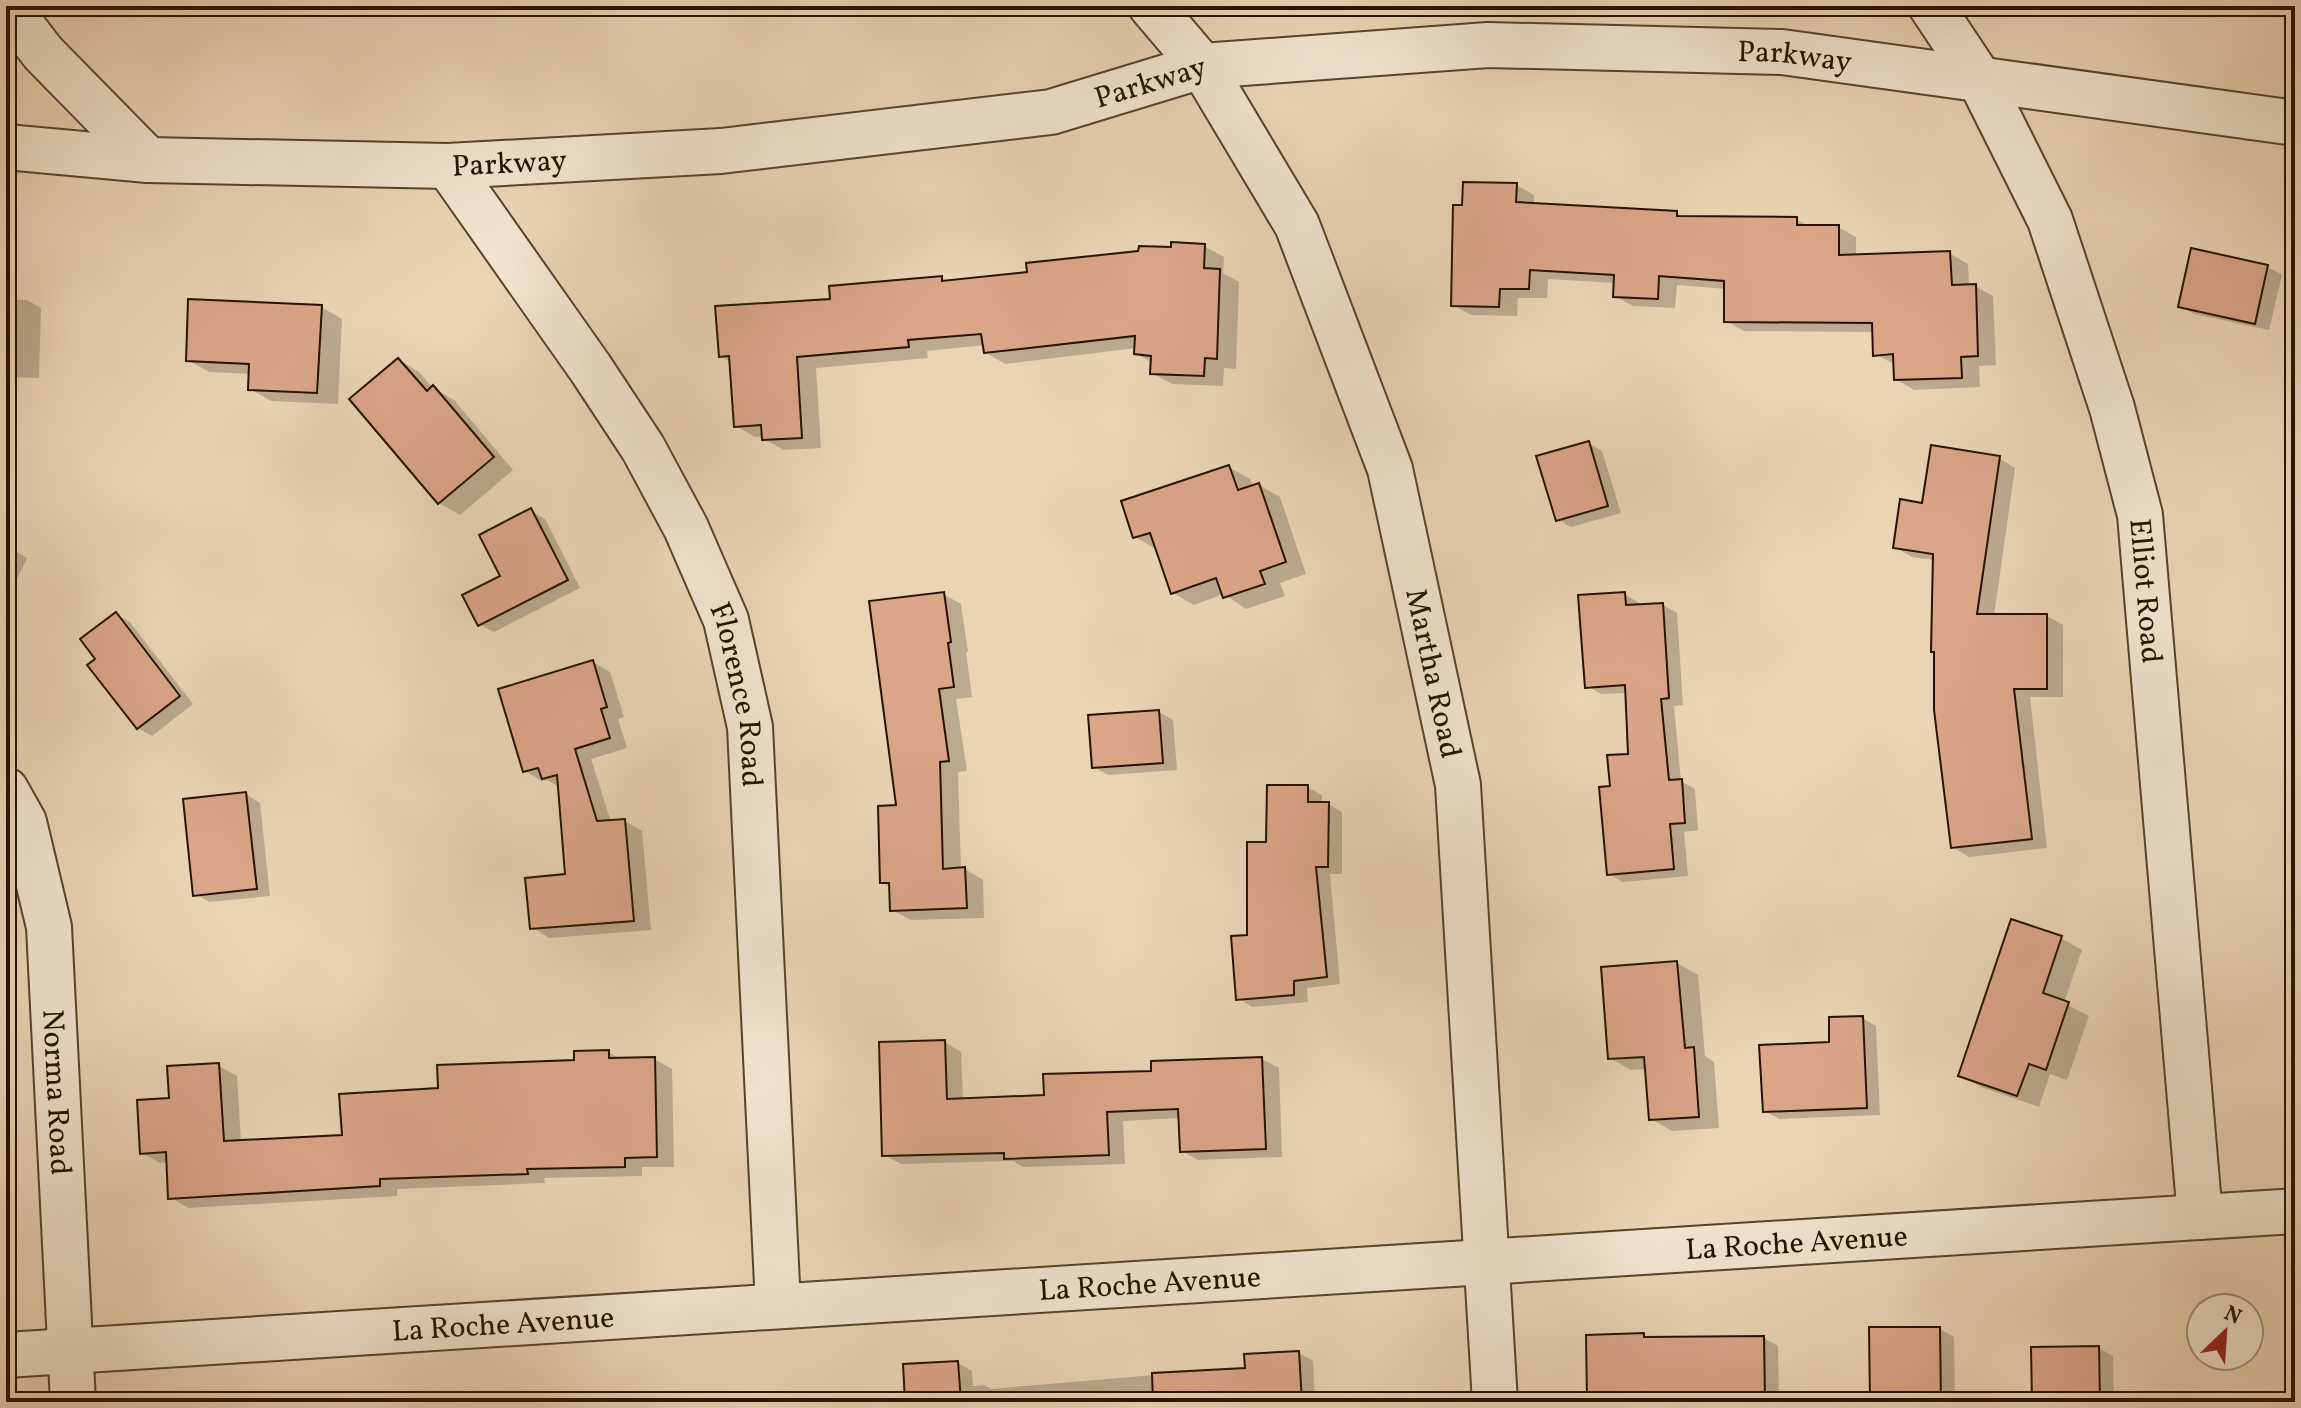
<svg xmlns="http://www.w3.org/2000/svg" width="2301" height="1408" viewBox="0 0 2301 1408" font-family="Vollkorn,serif">
	<style>
		.shadow { fill: #0003 }
		.building { fill: #dba588; stroke: #251300; stroke-width: 2 }
		.lines { fill: none; stroke-linecap: round; stroke-linejoin: round }
		.street-casing { stroke: #56432d; stroke-width: 48 }
		.street { stroke: #f1e3ce; stroke-width: 44 }
		.labels { text-anchor: middle; stroke-width: 8; stroke-linejoin: round; paint-order: stroke }
		.street-label { font-size: 30px; fill: #251300; stroke: #f1e3ce }
	</style>
	<rect width="100%" height="100%" fill="#ead4b4"/>
	<filter id="stains"><feTurbulence type="fractalNoise" baseFrequency=".0025" numOctaves="4"/><feColorMatrix values="0 0 0 0 .2 0 0 0 0 .09 0 0 0 0 .02 0 0 0 .5 -.17"/></filter>
	<radialGradient id="worn" r=".72"><stop offset=".6" stop-color="#630" stop-opacity="0"/><stop offset="1" stop-color="#630" stop-opacity=".3"/></radialGradient>
	<!-- shadow -->
	<g class="shadow">
		<polygon points="251,6 273,6 267,15"/>
		<polygon points="1516,185 1534,195 1534,205 1676,213 1684,218 1796,219 1810,227 1838,227 1856,237 1856,256 1949,253 1968,264 1969,286 1975,286 1993,296 1996,365 1979,366 1980,387 1914,390 1896,379 1896,365 1875,354 1874,332 1744,331 1726,321 1726,289 1677,285 1675,308 1633,306 1615,296 1616,283 1548,279 1547,298 1518,298 1517,316 1471,315 1453,305 1464,207"/>
		<polygon points="1204,246 1224,257 1223,273 1239,282 1236,369 1224,368 1223,386 1172,384 1152,373 1152,363 1136,353 1136,348 1005,364 985,352 985,345 927,351 928,358 816,368 821,448 784,450 764,439 764,436 755,437 736,426 731,362 721,356 833,301 941,278 949,282 1029,273"/>
		<polygon points="2193,250 2268,267 2282,275 2269,330 2194,314 2180,306"/>
		<polygon points="6,299 27,300 41,308 39,378 6,377"/>
		<polygon points="321,307 342,319 338,404 271,401 250,389 251,374 209,372 188,360"/>
		<polygon points="399,360 419,372 432,387 454,400 513,470 460,515 439,503"/>
		<polygon points="1588,443 1602,451 1621,513 1571,527 1557,519"/>
		<polygon points="1999,458 2015,468 1994,616 2047,616 2063,625 2063,697 2030,697 2047,848 1969,857 1953,847 1934,560 1912,557 1895,547 1924,505"/>
		<polygon points="1229,467 1250,479 1253,487 1259,485 1280,497 1306,574 1280,583 1285,596 1246,609 1224,594 1194,605 1173,593 1156,549 1135,537"/>
		<polygon points="531,511 545,519 580,588 494,632 479,624"/>
		<polygon points="6,546 27,558 6,603"/>
		<polygon points="943,594 961,604 968,652 966,652 972,697 956,699 967,771 958,772 961,870 965,869 983,880 984,918 911,920 892,910 892,888 882,882"/>
		<polygon points="1624,594 1638,602 1639,606 1663,605 1677,613 1683,705 1674,706 1681,781 1695,789 1698,830 1684,832 1688,876 1623,882 1609,874 1613,788 1630,755 1628,693 1601,694 1587,686"/>
		<polygon points="116,614 130,622 193,704 152,736 138,728 98,659"/>
		<polygon points="593,662 610,672 624,717 618,719 627,748 591,759 611,822 625,821 642,831 651,930 549,938 532,927 567,876 561,788 547,780 542,781 525,771"/>
		<polygon points="1159,712 1173,720 1177,770 1108,775 1094,767"/>
		<polygon points="1307,787 1322,795 1322,804 1328,804 1342,812 1342,874 1330,874 1340,984 1307,988 1308,1002 1252,1007 1238,998 1268,844"/>
		<polygon points="246,794 260,803 270,896 209,902 195,894"/>
		<polygon points="2061,938 2082,950 2064,1003 2089,1016 2067,1080 2050,1074 2039,1107 1981,1087 1960,1075"/>
		<polygon points="1677,963 1698,975 1705,1056 1714,1062 1719,1128 1672,1131 1651,1119 1647,1069 1631,1070 1610,1058"/>
		<polygon points="1862,1018 1876,1026 1880,1115 1779,1119 1765,1111 1832,1044"/>
		<polygon points="945,1042 961,1052 963,1100 1046,1097 1154,1073 1262,1059 1279,1068 1282,1157 1198,1160 1182,1151 1180,1118 1123,1121 1125,1164 1023,1167 1013,1161 901,1164 884,1155"/>
		<polygon points="608,1052 622,1060 654,1059 672,1069 674,1167 642,1167 642,1176 544,1178 545,1183 397,1189 397,1196 188,1208 170,1197 168,1162 160,1163 142,1153 171,1100 219,1066 237,1076 241,1143 344,1137 440,1090 576,1062"/>
		<polygon points="1940,1329 1954,1337 1955,1402 1872,1402"/>
		<polygon points="1644,1335 1649,1339 1764,1338 1778,1346 1779,1402 1589,1402"/>
		<polygon points="2099,1348 2113,1356 2114,1402 2034,1402"/>
		<polygon points="1299,1353 1313,1361 1315,1402 801,1402 907,1398 958,1363 972,1371 973,1386 984,1385 991,1389 1154,1375 1247,1370"/>
	</g>
	<!-- building -->
	<g class="building">
		<polygon points="1463,182 1517,183 1516,202 1677,211 1677,216 1797,217 1797,225 1839,225 1839,255 1950,251 1952,285 1976,284 1978,356 1961,357 1962,378 1894,380 1893,354 1873,356 1872,323 1724,322 1724,281 1659,276 1658,299 1613,297 1614,275 1530,270 1529,289 1500,289 1499,307 1451,306 1453,205 1462,205"/>
		<polygon points="1171,242 1205,244 1204,268 1220,269 1217,359 1205,358 1204,376 1150,374 1151,356 1134,354 1135,336 984,353 981,334 908,340 909,347 797,357 802,438 762,440 761,425 734,427 729,356 719,357 715,306 830,299 829,286 942,276 942,281 1027,272 1026,263 1138,251 1139,246 1171,247"/>
		<polygon points="2191,248 2268,265 2255,324 2178,307"/>
		<polygon points="188,299 322,305 317,393 248,390 249,364 186,361"/>
		<polygon points="398,358 427,391 433,385 494,457 438,504 349,399"/>
		<polygon points="1589,441 1608,506 1556,521 1536,456"/>
		<polygon points="1931,445 2000,456 1977,614 2047,614 2047,689 2014,689 2032,839 1951,848 1934,710 1934,652 1931,652 1933,554 1893,548 1900,499 1922,503"/>
		<polygon points="1229,465 1238,490 1259,483 1286,562 1260,571 1265,584 1223,598 1216,578 1171,594 1150,533 1133,538 1121,501"/>
		<polygon points="531,508 568,580 478,626 462,595 500,576 479,535"/>
		<polygon points="944,592 951,642 948,643 954,687 939,689 949,761 940,762 943,869 965,867 967,908 890,911 889,883 880,883 878,806 896,805 869,601"/>
		<polygon points="1625,592 1626,605 1663,603 1669,698 1661,699 1669,780 1682,779 1685,823 1670,824 1674,869 1607,875 1599,787 1610,786 1607,755 1628,754 1625,685 1585,688 1578,595"/>
		<polygon points="116,612 180,696 137,729 87,665 95,659 80,639"/>
		<polygon points="593,660 607,707 601,709 610,738 575,749 597,821 625,819 634,921 530,929 525,878 565,874 557,775 542,779 538,768 523,772 498,689"/>
		<polygon points="1159,710 1163,763 1092,768 1088,715"/>
		<polygon points="1267,785 1308,785 1308,802 1329,802 1328,867 1316,867 1327,977 1294,981 1294,995 1236,1000 1231,936 1247,935 1247,842 1266,842"/>
		<polygon points="246,792 257,889 193,896 183,799"/>
		<polygon points="2011,919 2062,936 2043,993 2069,1002 2046,1070 2029,1064 2017,1096 1958,1076"/>
		<polygon points="1677,961 1685,1048 1694,1047 1699,1117 1649,1120 1644,1057 1608,1059 1601,967"/>
		<polygon points="1863,1016 1867,1108 1763,1112 1759,1045 1829,1042 1829,1017"/>
		<polygon points="945,1040 947,1099 1044,1095 1043,1074 1151,1071 1151,1061 1262,1057 1266,1149 1180,1152 1178,1109 1107,1112 1109,1155 1004,1159 1004,1153 882,1156 879,1042"/>
		<polygon points="609,1050 609,1058 655,1057 657,1157 625,1158 625,1167 527,1169 528,1174 380,1179 380,1186 168,1199 166,1152 140,1154 137,1100 169,1098 167,1066 219,1063 224,1141 342,1135 339,1094 438,1088 437,1065 574,1060 574,1051"/>
		<polygon points="1869,1327 1940,1327 1941,1402 1870,1402"/>
		<polygon points="1644,1333 1644,1337 1764,1336 1765,1402 1587,1402 1586,1335"/>
		<polygon points="2099,1346 2100,1402 2032,1402 2031,1347"/>
		<polygon points="1299,1351 1302,1402 1153,1402 1152,1373 1245,1368 1244,1354"/>
		<polygon points="958,1361 961,1402 905,1402 903,1364"/>
	</g>
	<g class="lines">
		<defs>
			<g id="street">
				<polyline points="7,6 43,53 148,160"/>
				<path id="s1" d="M1151,6L1202,66L1297,225L1390,469L1458,785L1495,1402"/>
				<path id="s2" d="M1931,6L1979,78L2050,220L2112,408L2140,515L2200,1217"/>
				<path id="s3" d="M6,147L148,160L448,166L721,151L1051,112L1202,66L1488,45L1782,52L2295,123"/>
				<path id="s4" d="M448,166L591,369L643,448L686,528L726,620L750,727L778,1305"/>
				<path id="s5" d="M6,790L24,822L49,927L73,1402"/>
				<path id="s6" d="M6,1355L2295,1211"/>
			</g>
		</defs>
		<!-- street casing -->
		<use href="#street" class="street-casing"/>
		<!-- street -->
		<use href="#street" class="street"/>
	</g>
	<g class="labels">
		<!-- street labels -->
		<g class="street-label">
			<text dy="10" stroke="none"><textPath href="#s3" startOffset="1800">Parkway</textPath></text>
			<text dy="10" stroke="none"><textPath href="#s3" startOffset="1152">Parkway</textPath></text>
			<text dy="10" stroke="none"><textPath href="#s3" startOffset="504">Parkway</textPath></text>
			<text dy="10" stroke="none"><textPath href="#s2" startOffset="630">Elliot Road</textPath></text>
			<text dy="10" stroke="none"><textPath href="#s1" startOffset="734">Martha Road</textPath></text>
			<text dy="10" stroke="none"><textPath href="#s4" startOffset="610">Florence Road</textPath></text>
			<text dy="10" stroke="none"><textPath href="#s5" startOffset="310">Norma Road</textPath></text>
			<text dy="10" stroke="none"><textPath href="#s6" startOffset="1794">La Roche Avenue</textPath></text>
			<text dy="10" stroke="none"><textPath href="#s6" startOffset="1146">La Roche Avenue</textPath></text>
			<text dy="10" stroke="none"><textPath href="#s6" startOffset="498">La Roche Avenue</textPath></text>
		</g>
	</g>
	<!-- margin -->
	<rect width="2301" height="1408" fill="none" stroke="#ead4b4" stroke-width="32"/>
	<rect x="8" y="8" width="2285" height="1392" fill="none" stroke="#251300" stroke-width="4"/>
	<rect x="16" y="16" width="2269" height="1376" fill="none" stroke="#251300" stroke-width="2"/>
	<!-- north arrow -->
	<g transform="translate(2225 1332) rotate(25)"><circle r="38" fill="#f1e3ce" stroke="#9f907c" stroke-width="2"/>
	<path d="M0-6L14 30L0 20L-14 30Z" fill="#8f2418"/>
	<text y="-12" font-size="22" font-weight="bold" text-anchor="middle" fill="#251300">N</text>
	</g>
	<rect width="100%" height="100%" filter="url(#stains)"/>
	<rect width="100%" height="100%" fill="url(#worn)"/>
</svg>
